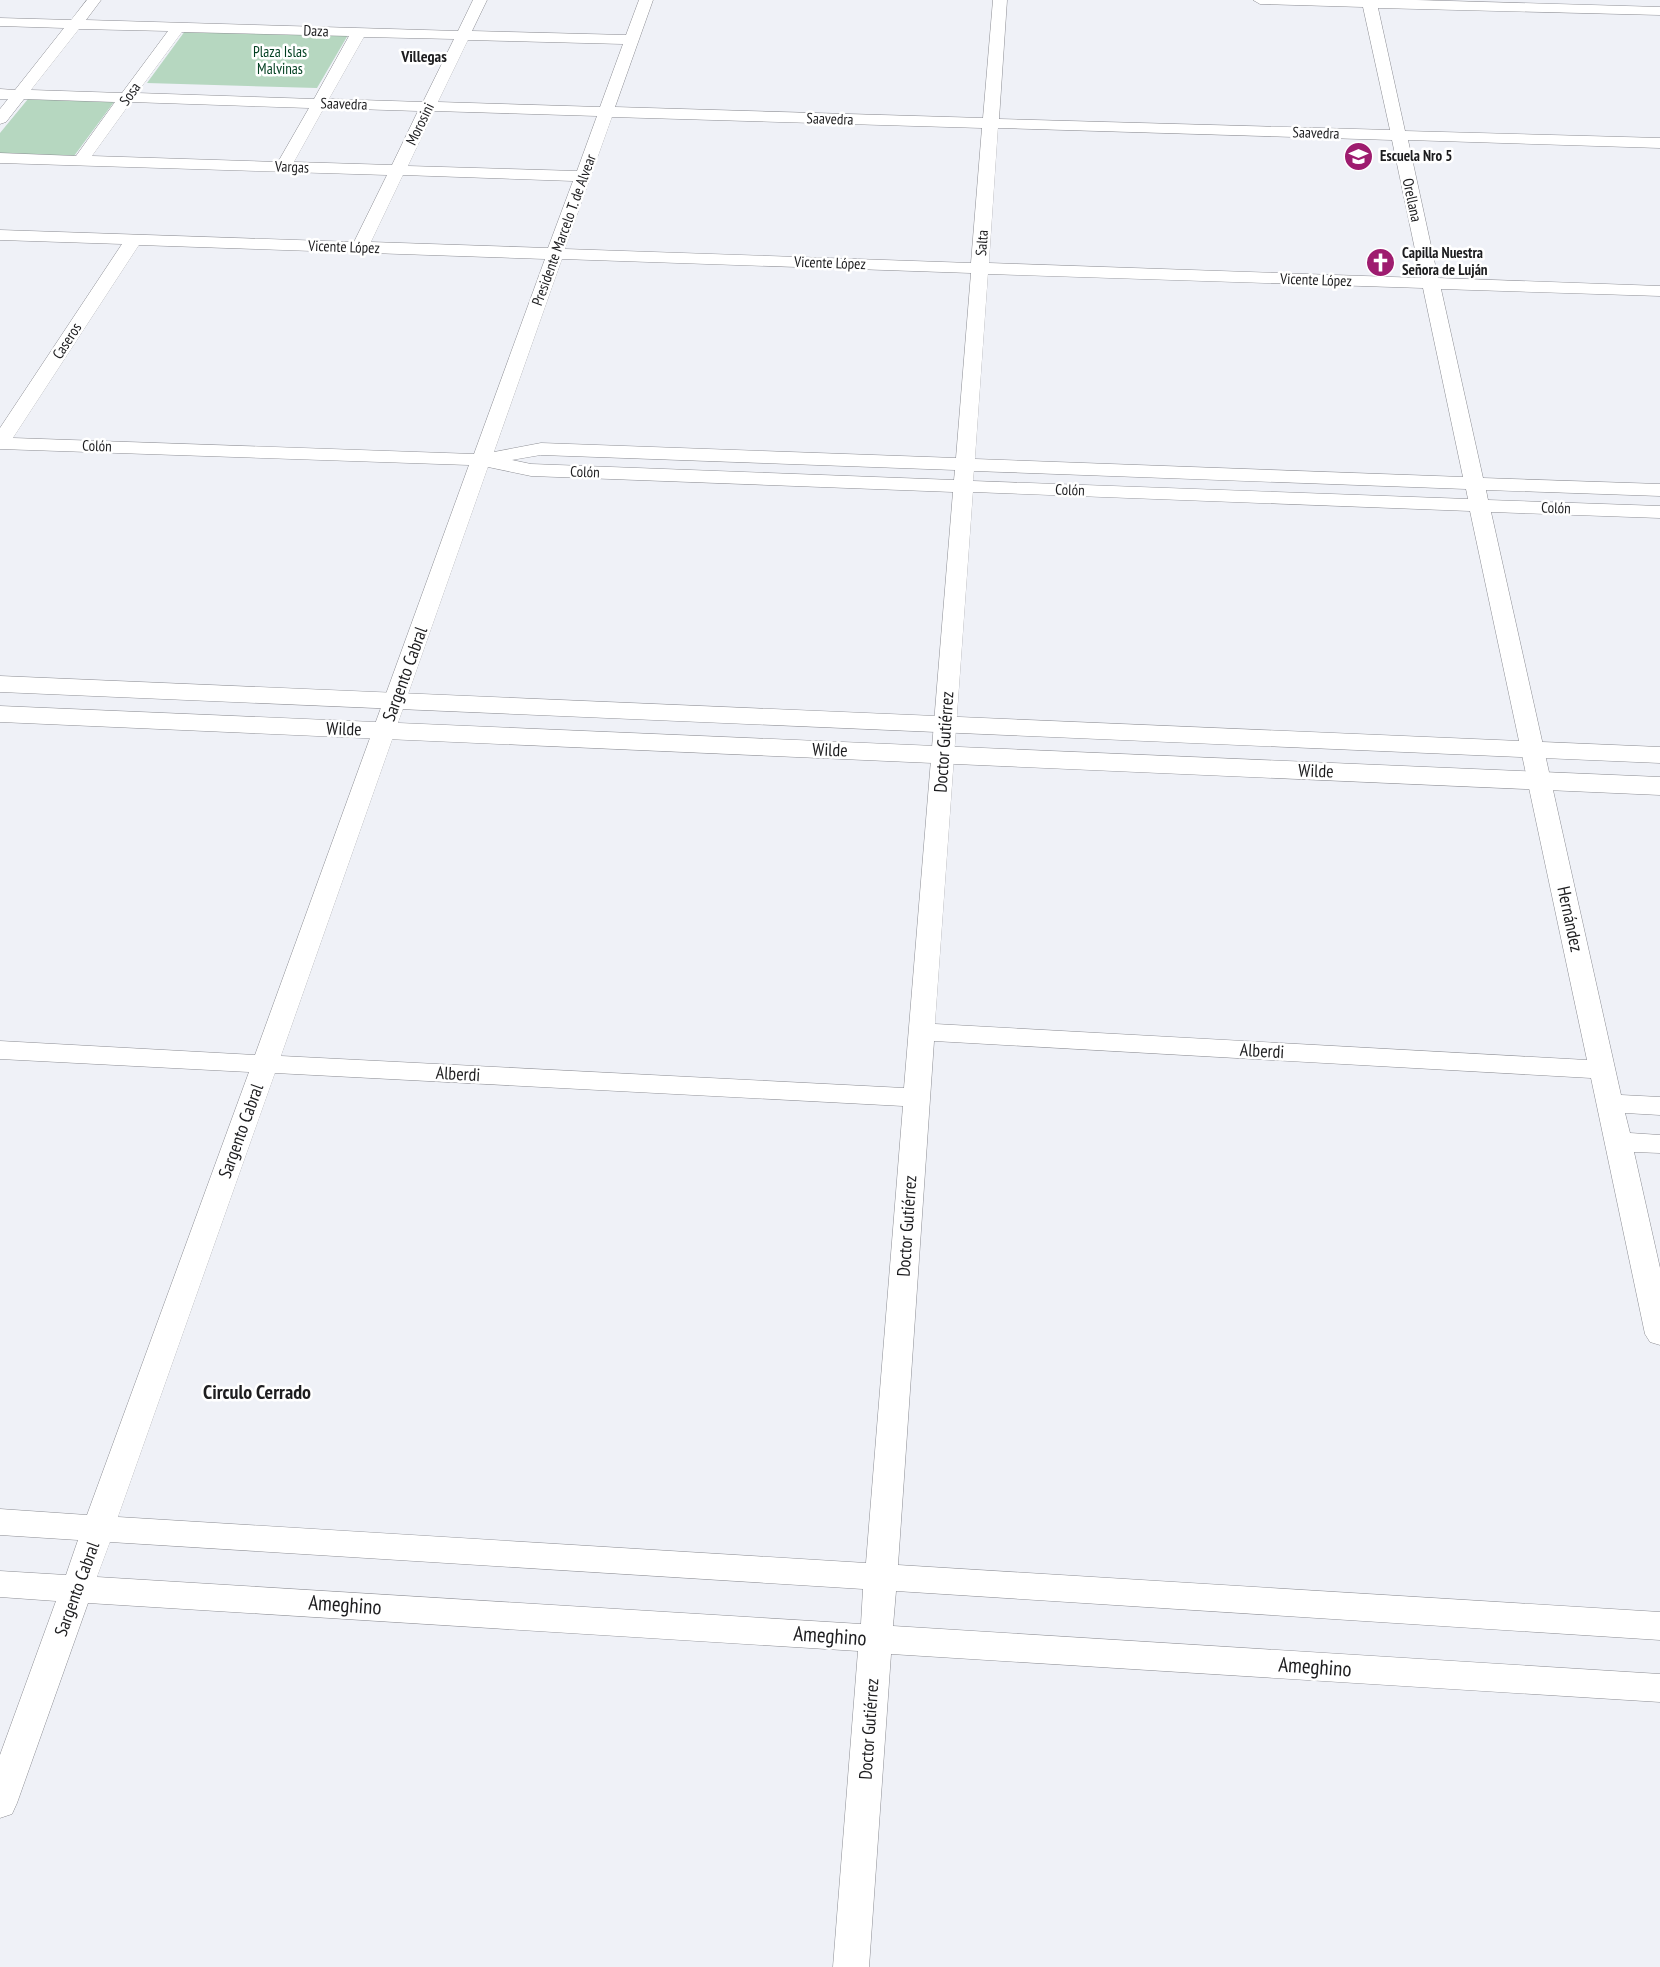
<svg xmlns="http://www.w3.org/2000/svg" width="1660" height="1967" viewBox="0 0 1660 1967" font-family="'PT Sans Narrow',sans-serif">
	<style>
		.green { fill: #b6d7c0 }
		.lines { fill: none; stroke-linecap: round; stroke-linejoin: round }
		.minor-casing { stroke: #8c8d93; stroke-width: 1 }
		.tertiary-casing { stroke: #8c8d93; stroke-width: 1 }
		.minor { fill: #fff; fill-rule: evenodd }
		.tertiary { fill: #fff; fill-rule: evenodd }
		.labels { text-anchor: middle; stroke-width: 5; stroke-linejoin: round; paint-order: stroke }
		.far-street-label { font-size: 15px; fill: #1d1d1f; stroke: #fff }
		.far-park-label { font-size: 15px; fill: #003f20; stroke: #fff }
		.far-poi-label { font-size: 15px; font-weight: bold; fill: #1d1d1f; stroke: #fff; text-anchor: start }
		.far-neighbourhood-label { font-size: 16px; font-weight: bold; fill: #1d1d1f; stroke: #fff }
		.street-label { font-size: 18px; fill: #1d1d1f; stroke: #fff }
		.neighbourhood-label { font-size: 20px; font-weight: bold; fill: #1d1d1f; stroke: #fff }
		.near-street-label { font-size: 21px; fill: #1d1d1f; stroke: #fff }
	</style>
	<rect width="100%" height="100%" fill="#eff1f7"/>
	<!-- green -->
	<g class="green">
		<polygon points="185,31 348,35 317,88 147,83"/>
		<polygon points="28,99 114,102 74,156 0,154 0,133"/>
	</g>
	<g class="lines">
		<defs>
			<path id="minor" d="M87,0H101L86,20L458,31L473,0H487L472,31L626,35L639,0H653L615,107L983,118L993,0H1007L999,119L1390,130L1363,7L1260,4L1253,0H1416L1660,7V15L1378,8L1405,131L1660,138V148L1408,140L1438,278L1660,286V296L1441,289L1483,478L1660,484V496L1486,490L1488,500L1660,506V518L1491,512L1621,1095L1660,1097V1115L1625,1113L1630,1133L1660,1135V1153L1634,1152L1660,1268V1345L1650,1342L1645,1334L1591,1078L934,1041L898,1565L1660,1612V1640L896,1591L893,1626L1660,1674V1702L891,1654L869,1967H833L858,1651L88,1603L17,1803L12,1814L0,1818V1755L56,1601L0,1597V1571L66,1575L78,1540L0,1535V1509L87,1515L249,1072L0,1059V1041L255,1055L469,465L0,449V428L122,244L0,240V230L354,242L387,175L0,163V153L76,156L115,102L24,99L6,122L0,124V109L8,99H0V89L15,90L64,28L0,26V18L71,20ZM79,29L168,31L122,93L31,90ZM182,32L349,36L314,99L137,93ZM364,37L454,39L423,102L329,99ZM468,40L623,44L600,107L438,102ZM131,102L309,108L278,162L92,156ZM324,108L418,111L392,165L294,162ZM434,111L597,116L577,171L408,166ZM612,117L982,128L971,263L565,249ZM998,128L1392,140L1421,278L989,263ZM403,175L573,181L548,248L371,242ZM139,245L545,259L474,454L13,438ZM562,259L971,273L956,458L541,443L494,452ZM988,274L1423,288L1463,477L975,459ZM541,455L955,470L954,480L531,464L512,460ZM488,467L531,476L953,492L904,1088L281,1056ZM974,471L1466,489L1468,499L973,481ZM973,492L1470,511L1587,1060L935,1024ZM275,1073L903,1106L866,1563L118,1517ZM110,1542L863,1589L861,1624L97,1577Z"/>
			<g id="tertiary">
				<polygon points="0,676 1660,747 1660,763 0,692"/>
				<polygon points="0,706 1660,777 1660,795 0,722"/>
			</g>
		</defs>
		<!-- minor casing -->
		<use href="#minor" class="minor-casing"/>
		<!-- tertiary casing -->
		<use href="#tertiary" class="tertiary-casing"/>
		<!-- minor -->
		<use href="#minor" class="minor"/>
		<!-- tertiary -->
		<use href="#tertiary" class="tertiary"/>
	</g>
	<!-- icons -->
	<defs>
		<symbol id="school-disc" viewBox="-11 -11 22 22"><circle r="9.5" fill="#9e1c6f" stroke="#fff"/><path d="M0-5L7-2L0 1L-7-2ZM-4 1L0 2.5L4 1V4Q0 6-4 4Z" fill="#fff"/></symbol>
		<symbol id="church-disc" viewBox="-11 -11 22 22"><circle r="9.5" fill="#9e1c6f" stroke="#fff"/><path d="M-1.2-6h2.4v3.5h3.3v2.4h-3.3V6h-2.4V-.1h-3.3v-2.4h3.3Z" fill="#fff"/></symbol>
	</defs>
	<g fill-rule="evenodd">
		<use href="#school-disc" x="1342" y="140" width="33" height="33"/>
		<use href="#church-disc" x="1364" y="246" width="33" height="33"/>
	</g>
	<g class="labels">
		<!-- far-street labels -->
		<g class="far-street-label">
			<text transform="translate(316 31) rotate(2)" y="5">Daza</text>
			<text transform="translate(130 94) rotate(-54)" y="5">Sosa</text>
			<text transform="translate(344 104) rotate(2)" y="5">Saavedra</text>
			<text transform="translate(830 119) rotate(2)" y="5">Saavedra</text>
			<text transform="translate(420 124) rotate(-64)" y="5">Morosini</text>
			<text transform="translate(1316 133) rotate(2)" y="5">Saavedra</text>
			<text transform="translate(292 167) rotate(2)" y="5">Vargas</text>
			<text transform="translate(1412 200) rotate(78)" y="5">Orellana</text>
			<text transform="translate(564 230) rotate(-70)" y="5">Presidente Marcelo T. de Alvear</text>
			<text transform="translate(982 243) rotate(-86)" y="5">Salta</text>
			<text transform="translate(344 247) rotate(2)" y="5">Vicente López</text>
			<text transform="translate(830 263) rotate(2)" y="5">Vicente López</text>
			<text transform="translate(1316 280) rotate(2)" y="5">Vicente López</text>
			<text transform="translate(67 341) rotate(-57)" y="5">Caseros</text>
			<text transform="translate(97 446) rotate(2)" y="5">Colón</text>
			<text transform="translate(585 472) rotate(2)" y="5">Colón</text>
			<text transform="translate(1070 490) rotate(2)" y="5">Colón</text>
			<text transform="translate(1556 508) rotate(2)" y="5">Colón</text>
		</g>
		<!-- far-park labels -->
		<g class="far-park-label">
			<text x="280" y="57">Plaza Islas<tspan x="280" dy="17">Malvinas</tspan></text>
		</g>
		<!-- far-poi labels -->
		<g class="far-poi-label">
			<text x="1380" y="161">Escuela Nro 5</text>
			<text x="1402" y="258">Capilla Nuestra<tspan x="1402" dy="17">Señora de Luján</tspan></text>
		</g>
		<!-- far-neighbourhood labels -->
		<g class="far-neighbourhood-label">
			<text x="424" y="62">Villegas</text>
		</g>
		<!-- street labels -->
		<g class="street-label">
			<text transform="translate(405 674) rotate(-70)" y="6">Sargento Cabral</text>
			<text transform="translate(344 729) rotate(2)" y="6">Wilde</text>
			<text transform="translate(944 742) rotate(-86)" y="6">Doctor Gutiérrez</text>
			<text transform="translate(830 750) rotate(2)" y="6">Wilde</text>
			<text transform="translate(1316 771) rotate(2)" y="6">Wilde</text>
			<text transform="translate(1570 919) rotate(78)" y="6">Hernández</text>
			<text transform="translate(1262 1051) rotate(3)" y="6">Alberdi</text>
			<text transform="translate(458 1074) rotate(3)" y="6">Alberdi</text>
			<text transform="translate(241 1131) rotate(-70)" y="6">Sargento Cabral</text>
			<text transform="translate(907 1226) rotate(-86)" y="6">Doctor Gutiérrez</text>
			<text transform="translate(77 1589) rotate(-70)" y="6">Sargento Cabral</text>
			<text transform="translate(869 1729) rotate(-86)" y="6">Doctor Gutiérrez</text>
		</g>
		<!-- neighbourhood labels -->
		<g class="neighbourhood-label">
			<text x="257" y="1399">Circulo Cerrado</text>
		</g>
		<!-- near-street labels -->
		<g class="near-street-label">
			<text transform="translate(345 1605) rotate(4)" y="7">Ameghino</text>
			<text transform="translate(830 1636) rotate(4)" y="7">Ameghino</text>
			<text transform="translate(1315 1667) rotate(4)" y="7">Ameghino</text>
		</g>
	</g>
</svg>
